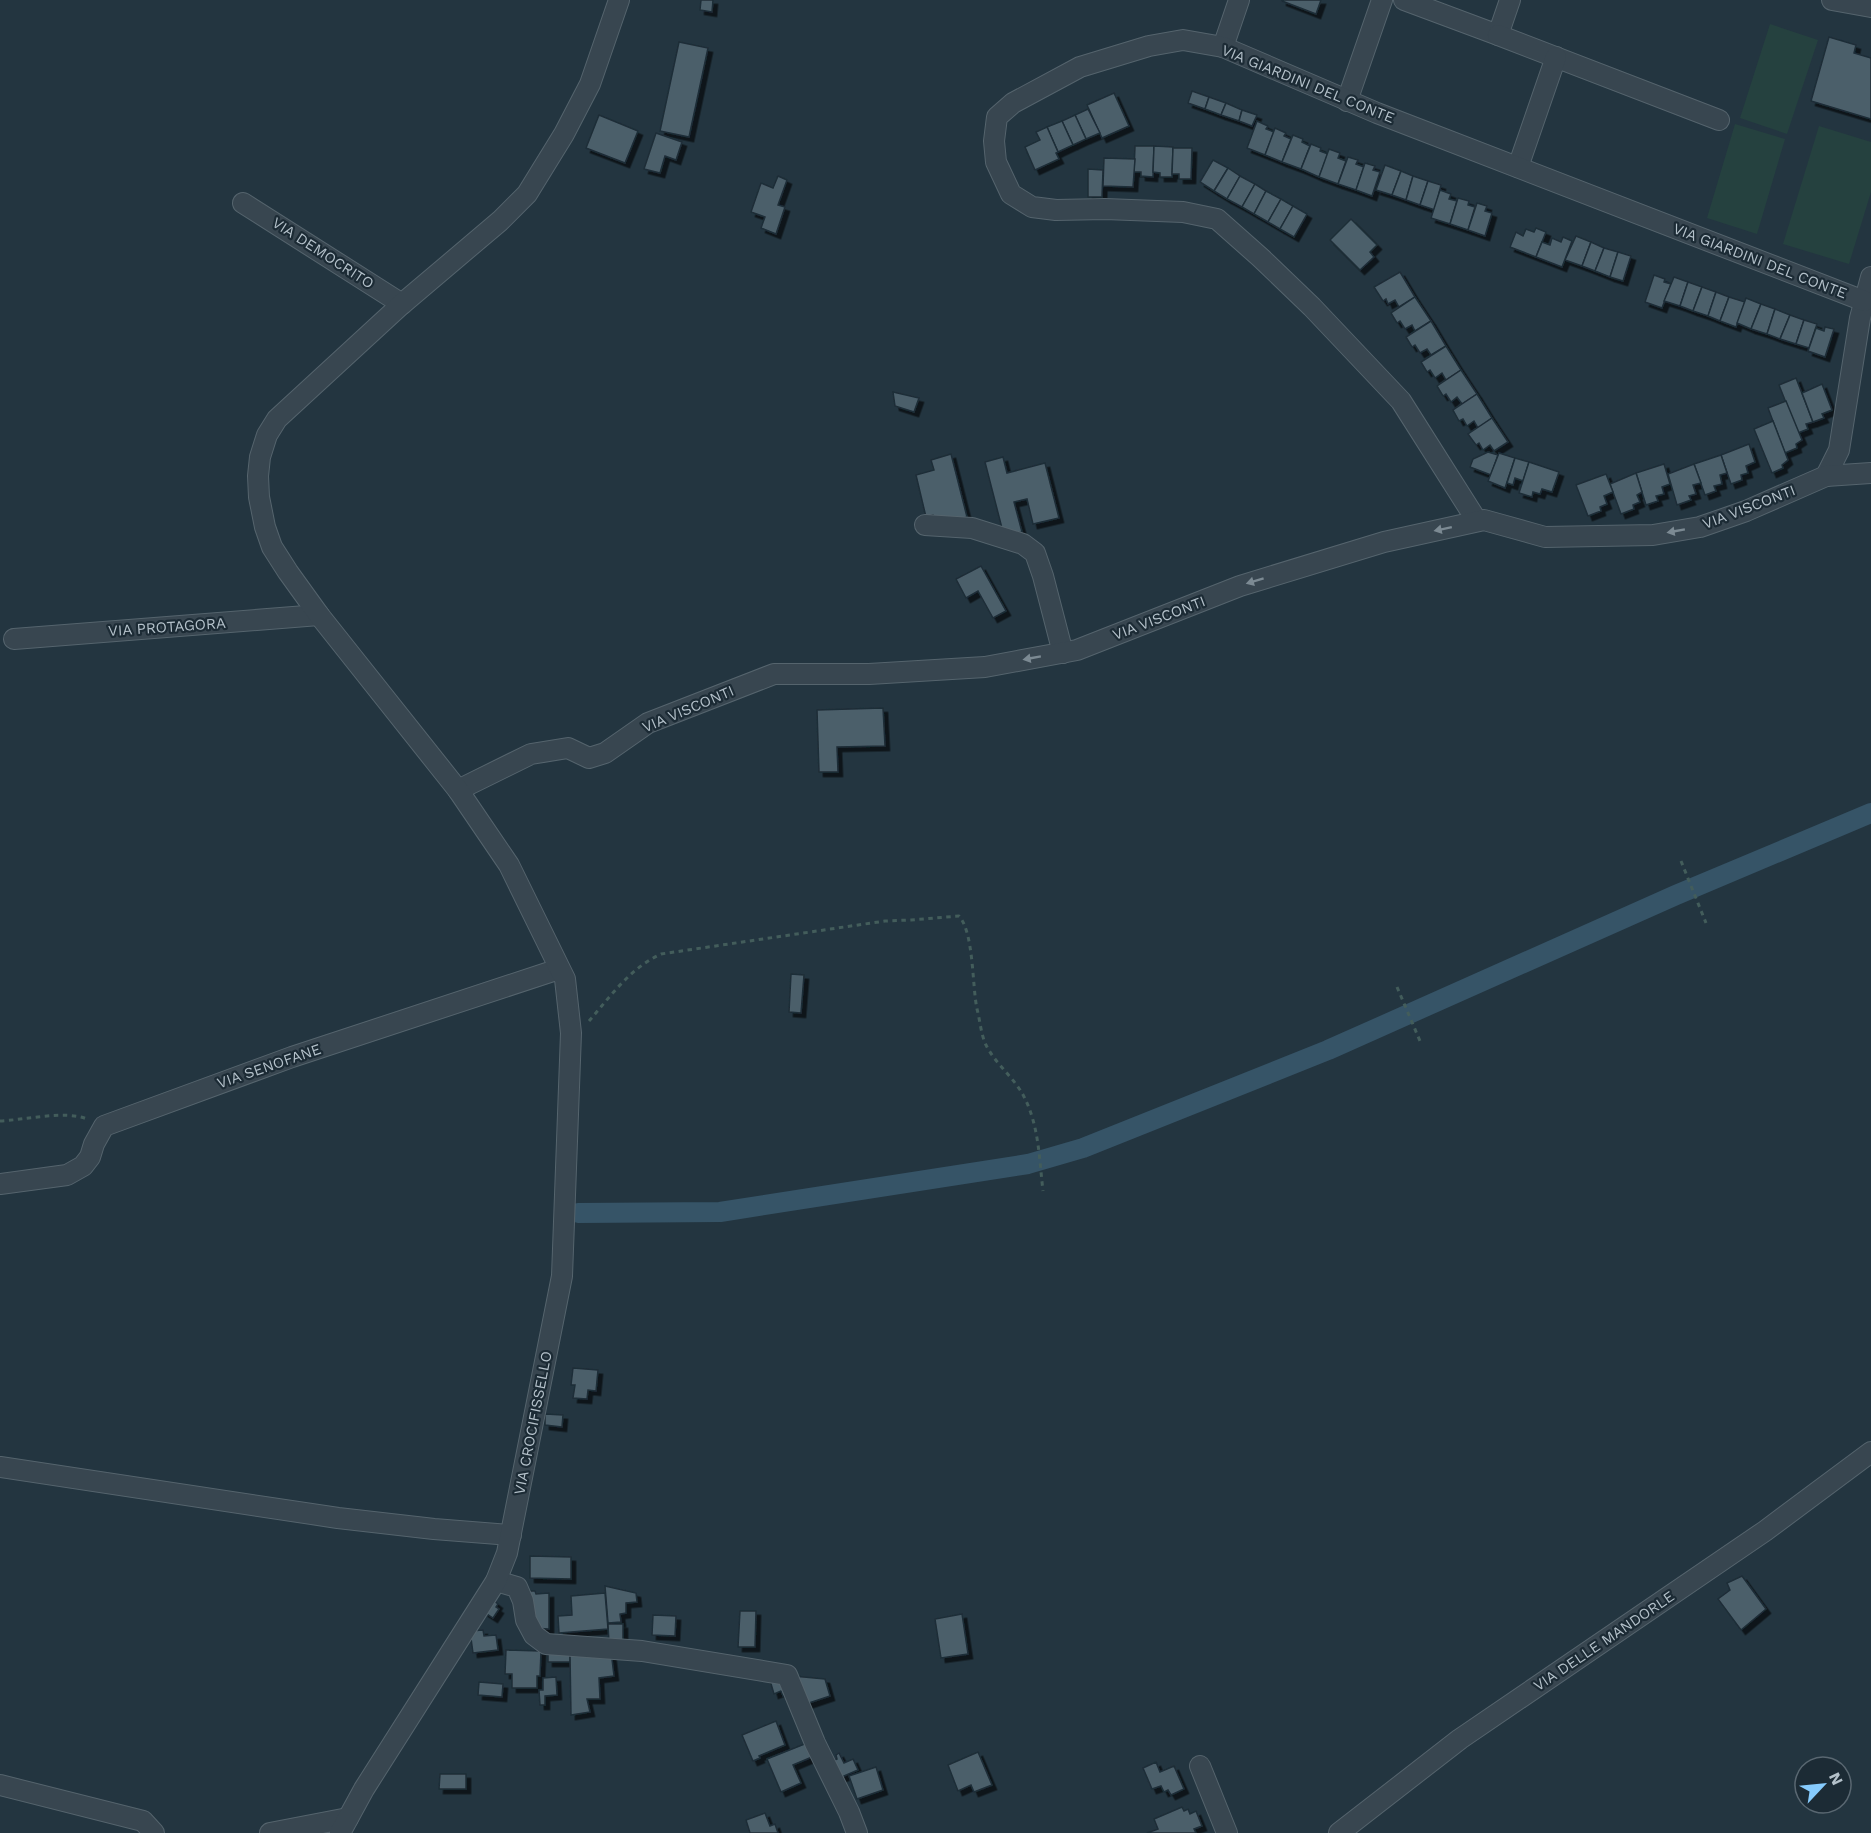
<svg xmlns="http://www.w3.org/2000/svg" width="1871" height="1833" viewBox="0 0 1871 1833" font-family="'Work Sans',sans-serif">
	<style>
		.green { fill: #25413f }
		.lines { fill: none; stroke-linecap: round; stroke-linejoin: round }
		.canal { stroke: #365467; stroke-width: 20 }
		.building { fill: #4c5f6b; stroke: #1e2d37; stroke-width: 1.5; filter: url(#shadow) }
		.street-casing { stroke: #55646d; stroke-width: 22 }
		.path { stroke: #435d5b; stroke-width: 3; stroke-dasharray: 4.5 4.5; stroke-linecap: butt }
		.street { stroke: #384650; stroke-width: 20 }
		.oneway { fill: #7c8a93 }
		.labels { text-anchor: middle; stroke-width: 4.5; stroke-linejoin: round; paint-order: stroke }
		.street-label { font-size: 15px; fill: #b4c1ca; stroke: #1c2b35 }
	</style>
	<defs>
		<filter id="shadow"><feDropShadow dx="4.5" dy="4.5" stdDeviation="0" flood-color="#0009"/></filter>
	</defs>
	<rect width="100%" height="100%" fill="#233540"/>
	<!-- green -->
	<g class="green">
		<polygon points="1770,24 1818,40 1787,134 1740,118"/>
		<polygon points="1735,124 1785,139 1757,234 1707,218"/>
		<polygon points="1819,126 1871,142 1871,192 1849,264 1783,244"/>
	</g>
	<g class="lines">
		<!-- canal -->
		<polyline class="canal" points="578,1213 720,1212 1028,1164 1083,1148 1328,1050 1676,895 1871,813"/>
	</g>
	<!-- building -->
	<g class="building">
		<polygon points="701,0 713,0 712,12 700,10"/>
		<polygon points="1282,0 1321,0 1316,14 1282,1"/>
		<polygon points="1829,37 1856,45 1854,53 1871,58 1871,119 1811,101"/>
		<polygon points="679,42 708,48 689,137 660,131"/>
		<polygon points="1192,91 1209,97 1205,109 1188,103"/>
		<polygon points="1114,93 1129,126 1102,138 1087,105"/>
		<polygon points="1209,97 1226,103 1221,115 1205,109"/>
		<polygon points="1226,103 1242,110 1239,121 1221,115"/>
		<polygon points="1088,109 1100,133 1086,139 1075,115"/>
		<polygon points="1242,110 1257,115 1252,126 1239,121"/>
		<polygon points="599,115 638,131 625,163 586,148"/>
		<polygon points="1075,115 1086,139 1073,145 1062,121"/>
		<polygon points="1062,121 1073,145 1058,152 1047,127"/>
		<polygon points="1257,121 1268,126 1266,129 1274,132 1265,155 1247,148"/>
		<polygon points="1047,127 1058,152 1056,153 1059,159 1035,170 1025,147 1040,140 1036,132"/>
		<polygon points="1275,128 1286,133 1284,136 1291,139 1282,162 1265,155"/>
		<polygon points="656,133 682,142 676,160 665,156 660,173 644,169"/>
		<polygon points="1293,135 1303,139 1302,142 1310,146 1301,169 1282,162"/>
		<polygon points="1311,144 1321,148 1320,151 1328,154 1319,177 1301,169"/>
		<polygon points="1135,146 1154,146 1153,177 1141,176 1141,172 1134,172"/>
		<polygon points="1154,146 1173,147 1172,177 1160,177 1160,173 1153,172"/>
		<polygon points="1173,148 1192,148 1191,179 1179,179 1179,174 1172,174"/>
		<polygon points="1329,149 1340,153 1338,158 1346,161 1338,184 1319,177"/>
		<polygon points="1348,157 1358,160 1356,164 1364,167 1356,190 1338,184"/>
		<polygon points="1104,158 1135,159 1133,187 1103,186"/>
		<polygon points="1213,160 1228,168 1214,191 1200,182"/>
		<polygon points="1365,163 1375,166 1373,170 1380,172 1372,196 1356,190"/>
		<polygon points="1385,165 1401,171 1392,195 1376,190"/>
		<polygon points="1228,168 1240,176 1227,199 1214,191"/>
		<polygon points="1088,169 1103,170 1102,197 1088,197"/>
		<polygon points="1401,171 1413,176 1406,200 1392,195"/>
		<polygon points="778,176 787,180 778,205 785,207 776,234 761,228 765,217 751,212 761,183 773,188"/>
		<polygon points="1240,176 1255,184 1242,207 1227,199"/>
		<polygon points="1413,176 1428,181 1420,205 1406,200"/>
		<polygon points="1428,181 1441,185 1435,210 1420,205"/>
		<polygon points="1255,184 1266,191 1254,214 1242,207"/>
		<polygon points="1440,190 1451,194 1449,199 1457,201 1450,224 1431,218"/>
		<polygon points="1266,191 1281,199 1268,222 1254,214"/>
		<polygon points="1458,198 1469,201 1468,205 1475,207 1468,230 1450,224"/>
		<polygon points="1281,199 1293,206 1280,229 1268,222"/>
		<polygon points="1477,203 1487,206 1485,211 1492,213 1485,236 1468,230"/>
		<polygon points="1293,206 1307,214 1294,237 1280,229"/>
		<polygon points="1351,219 1377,245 1370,252 1374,257 1360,270 1330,240"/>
		<polygon points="1536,228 1546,232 1536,257 1510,247 1516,232 1523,236 1526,229 1534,232"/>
		<polygon points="1576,236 1591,242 1582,266 1565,260"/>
		<polygon points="1563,237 1572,241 1562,267 1536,257 1542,242 1550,245 1552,238 1561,242"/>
		<polygon points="1591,242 1604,248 1595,271 1582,266"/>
		<polygon points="1604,248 1618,252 1610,277 1595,271"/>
		<polygon points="1618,252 1631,256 1623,281 1610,277"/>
		<polygon points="1400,272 1415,297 1399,307 1395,300 1388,304 1386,299 1383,301 1374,287"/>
		<polygon points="1654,275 1665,279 1664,282 1671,284 1662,308 1645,302"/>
		<polygon points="1674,277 1688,282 1680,306 1664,301"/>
		<polygon points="1688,282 1702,287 1693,311 1680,306"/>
		<polygon points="1702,287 1716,292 1708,316 1693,311"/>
		<polygon points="1716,292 1729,297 1720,321 1708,316"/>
		<polygon points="1415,297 1431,321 1415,331 1412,325 1405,329 1400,321 1397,323 1391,313"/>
		<polygon points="1729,297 1745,302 1736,327 1720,321"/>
		<polygon points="1746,298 1761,304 1751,329 1737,323"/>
		<polygon points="1761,304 1775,309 1767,334 1751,329"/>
		<polygon points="1775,309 1790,315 1780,339 1767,334"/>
		<polygon points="1790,315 1804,320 1796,344 1780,339"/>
		<polygon points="1804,320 1817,324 1809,348 1796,344"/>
		<polygon points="1431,321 1446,346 1431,355 1427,349 1420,353 1415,345 1412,347 1406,337"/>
		<polygon points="1825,327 1834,329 1825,357 1808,351 1816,328 1824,331"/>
		<polygon points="1446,346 1461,370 1446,380 1442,373 1435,378 1430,370 1427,372 1421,362"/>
		<polygon points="1461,370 1477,394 1462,404 1457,397 1451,402 1446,394 1443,396 1437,386"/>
		<polygon points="1796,378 1813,422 1806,424 1808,429 1798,433 1779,385"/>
		<polygon points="1822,384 1832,410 1822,414 1824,418 1813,422 1802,393"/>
		<polygon points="893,392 919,398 914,412 895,406"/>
		<polygon points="1477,394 1492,418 1478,428 1474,421 1467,426 1463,419 1459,421 1453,410"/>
		<polygon points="1786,401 1802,440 1796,444 1797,448 1785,453 1768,408"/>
		<polygon points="1492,418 1508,442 1494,451 1490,445 1483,450 1479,443 1476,445 1468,434"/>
		<polygon points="1773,421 1788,460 1782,465 1783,468 1772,473 1754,429"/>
		<polygon points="1749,444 1755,462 1746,466 1748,473 1741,475 1742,480 1731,484 1721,455"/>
		<polygon points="1488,452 1498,455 1491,475 1470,467 1473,459"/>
		<polygon points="1499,453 1515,458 1505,488 1488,481"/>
		<polygon points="951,454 967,517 946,523 935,521 933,515 926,517 916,475 934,470 931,460"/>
		<polygon points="1721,455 1727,473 1720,475 1722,484 1714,486 1716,491 1705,495 1694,464"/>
		<polygon points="1003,457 1007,473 1045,463 1059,518 1033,524 1027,499 1014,502 1022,532 1004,536 985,462"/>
		<polygon points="1515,458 1529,462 1523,481 1515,478 1513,485 1507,483"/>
		<polygon points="1529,462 1559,472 1552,492 1542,489 1540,494 1533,492 1532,497 1519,493"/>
		<polygon points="1664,464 1670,484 1662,487 1664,494 1656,496 1658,501 1646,505 1636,473"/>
		<polygon points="1694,464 1701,483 1693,485 1696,494 1689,496 1691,500 1677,505 1668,474"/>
		<polygon points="1636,473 1642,492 1637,495 1640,502 1633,505 1634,509 1621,514 1610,484"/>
		<polygon points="1606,474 1613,492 1604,496 1607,504 1600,507 1601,511 1588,516 1576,485"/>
		<polygon points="981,566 1006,611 993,618 978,591 966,598 956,579"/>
		<polygon points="883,708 885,746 837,747 838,772 819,772 817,710"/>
		<polygon points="791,974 804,975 801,1013 789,1012"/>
		<polygon points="573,1368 598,1370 596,1391 588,1390 587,1399 573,1398 575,1385 571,1385"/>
		<polygon points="545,1414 563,1415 562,1427 545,1425"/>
		<polygon points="530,1556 571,1557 571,1579 530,1578"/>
		<polygon points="1742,1576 1766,1609 1741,1630 1718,1599 1730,1590 1727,1583"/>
		<polygon points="605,1586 636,1593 637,1602 626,1603 626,1613 620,1614 621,1622 608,1623"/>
		<polygon points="528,1591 535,1591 536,1594 549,1593 549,1629 532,1628"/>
		<polygon points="605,1593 608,1629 559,1633 558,1616 572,1615 571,1596"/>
		<polygon points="493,1600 498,1604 496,1607 499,1609 493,1618 484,1612"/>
		<polygon points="740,1611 756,1611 755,1647 738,1647"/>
		<polygon points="962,1614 968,1654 941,1658 935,1619"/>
		<polygon points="653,1615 676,1616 675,1636 652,1635"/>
		<polygon points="608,1624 623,1624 623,1644 609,1644"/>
		<polygon points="483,1630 484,1636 496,1635 498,1650 473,1653 470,1631"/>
		<polygon points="548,1646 570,1647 570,1662 548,1662"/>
		<polygon points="506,1650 541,1651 540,1676 537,1676 537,1688 512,1688 512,1674 505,1674"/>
		<polygon points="611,1651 614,1676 599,1678 600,1699 587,1699 590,1712 571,1715 570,1654"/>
		<polygon points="793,1676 825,1679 830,1696 803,1705"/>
		<polygon points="556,1677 557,1695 545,1696 545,1705 540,1705 539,1690 543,1690 543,1678"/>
		<polygon points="769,1677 786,1680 789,1694 783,1696 781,1691 774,1694"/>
		<polygon points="479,1682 503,1684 502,1697 478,1695"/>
		<polygon points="776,1721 785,1745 759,1756 760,1758 753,1761 742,1735"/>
		<polygon points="807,1743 812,1757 793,1765 801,1783 781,1792 767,1759"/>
		<polygon points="978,1752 992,1785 974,1792 971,1785 958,1791 948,1765"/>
		<polygon points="839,1753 844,1763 853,1759 858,1770 837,1779 830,1762 837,1759 836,1755"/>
		<polygon points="1156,1762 1160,1772 1174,1766 1184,1789 1171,1795 1168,1790 1164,1792 1161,1786 1152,1789 1143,1768"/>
		<polygon points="876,1767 883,1790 857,1799 849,1776"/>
		<polygon points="440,1774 466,1774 466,1789 439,1789"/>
		<polygon points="1182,1807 1184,1811 1188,1809 1190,1814 1196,1811 1202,1826 1194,1829 1196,1833 1147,1833 1158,1829 1154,1819"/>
		<polygon points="765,1813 770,1826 775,1824 778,1833 750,1833 746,1820"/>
	</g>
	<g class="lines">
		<defs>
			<g id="street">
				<polyline points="1404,0 1498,35 1510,0"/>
				<polyline points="1832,0 1871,7"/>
				<polyline points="1498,35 1719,120"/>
				<polyline points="1223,47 1239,0"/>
				<polyline points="1347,101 1382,0"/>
				<polyline points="1518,167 1556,57"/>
				<polyline points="243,203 402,304"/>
				<polyline points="1826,476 1839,450 1860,318 1871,277"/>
				<polyline points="1477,521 1401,401 1312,307 1261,258 1217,219 1183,212 1105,209 1056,210 1032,207 1011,194 996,162 994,141 997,117 1013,103 1080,67 1149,46 1183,40 1223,47 1377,113 1864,301"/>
				<polyline points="925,525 972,528 1023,544 1035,553 1043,576 1063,653"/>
				<polyline points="14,639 319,615"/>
				<polyline points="458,790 531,754 568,748 589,758 605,753 648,723 774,674 869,674 985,667 1077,650 1240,586 1384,542 1484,520 1545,537 1653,535 1700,527 1746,511 1826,476 1871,473"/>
				<polyline points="0,1184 67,1175 83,1166 90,1157 94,1144 104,1126 292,1057 559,969"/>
				<polyline points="0,1467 338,1518 434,1529 511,1535"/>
				<polyline points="496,1581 517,1587 523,1601 526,1620 534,1635 546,1644 642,1651 787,1675 815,1743 849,1812 857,1833"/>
				<polyline points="1200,1766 1227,1833"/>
				<polyline points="0,1785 143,1821 154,1833"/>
				<polyline points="270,1833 348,1818"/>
				<polyline points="340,1833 364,1789 496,1581 507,1553 562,1276 571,1033 565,979 509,865 458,790 319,615 288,572 272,547 265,527 259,497 258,476 260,457 267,435 277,419 402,304 500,221 527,194 564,134 590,84 619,0"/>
				<polyline points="1339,1833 1460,1739 1765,1531 1871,1452"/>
			</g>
		</defs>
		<!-- street casing -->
		<use href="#street" class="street-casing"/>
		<!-- path -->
		<g class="path">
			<polyline points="1681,861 1706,923"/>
			<polyline points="1397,987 1420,1041"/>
			<path d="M589,1021C610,997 630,968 661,954L885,921L911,920L959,916C974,933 972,985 977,1009C980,1020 981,1035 986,1045C995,1063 1012,1076 1022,1093C1039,1123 1039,1157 1043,1191"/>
			<path d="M0,1121C24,1120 65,1110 87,1119"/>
		</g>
		<!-- street -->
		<use href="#street" class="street"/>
	</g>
	<!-- one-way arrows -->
	<defs><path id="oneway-solid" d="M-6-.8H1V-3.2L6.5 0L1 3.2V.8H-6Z" transform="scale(1.5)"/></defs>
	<g class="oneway">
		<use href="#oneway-solid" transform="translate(1443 529) rotate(168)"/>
		<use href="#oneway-solid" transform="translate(1676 531) rotate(170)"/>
		<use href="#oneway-solid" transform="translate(1255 581) rotate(163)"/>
		<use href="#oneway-solid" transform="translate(1032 658) rotate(170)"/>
	</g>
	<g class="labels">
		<!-- street labels -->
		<g class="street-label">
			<text transform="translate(1308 84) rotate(22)" y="5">VIA GIARDINI DEL CONTE</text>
			<text transform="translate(323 253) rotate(33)" y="5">VIA DEMOCRITO</text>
			<text transform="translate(1760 261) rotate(21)" y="5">VIA GIARDINI DEL CONTE</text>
			<text transform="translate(1749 507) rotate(-21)" y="5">VIA VISCONTI</text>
			<text transform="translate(1159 618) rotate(-21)" y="5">VIA VISCONTI</text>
			<text transform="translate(167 627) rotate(-4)" y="5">VIA PROTAGORA</text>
			<text transform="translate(688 709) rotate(-23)" y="5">VIA VISCONTI</text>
			<text transform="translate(269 1066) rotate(-19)" y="5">VIA SENOFANE</text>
			<text transform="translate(533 1423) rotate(-79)" y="5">VIA CROCIFISSELLO</text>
			<text transform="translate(1604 1641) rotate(-34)" y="5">VIA DELLE MANDORLE</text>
		</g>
	</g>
	<!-- north arrow -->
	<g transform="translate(1823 1785) rotate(64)"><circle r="28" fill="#1c2b35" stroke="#596771" stroke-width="1.5"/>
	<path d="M0-4.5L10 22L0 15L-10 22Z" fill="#86cbfd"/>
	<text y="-9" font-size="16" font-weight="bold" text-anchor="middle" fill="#b4c1ca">N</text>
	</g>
</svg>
